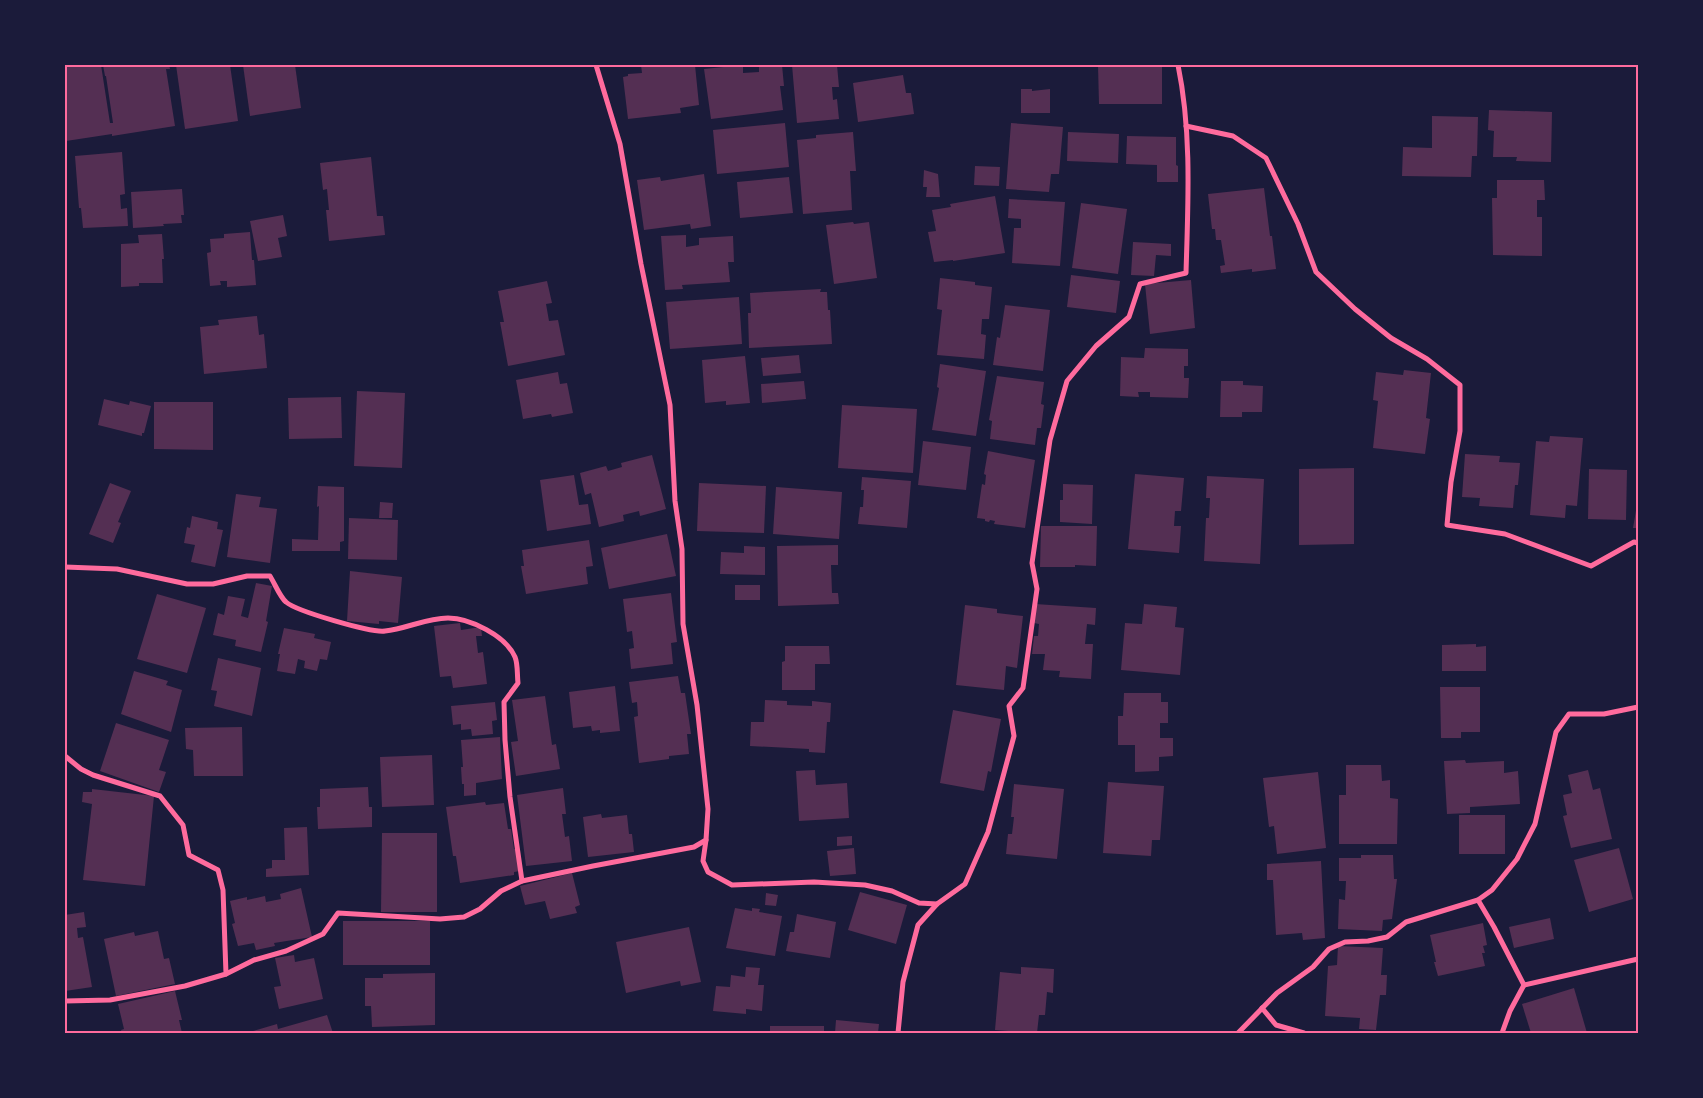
<svg xmlns="http://www.w3.org/2000/svg" width="1703" height="1098" viewBox="0 0 1703 1098" font-family="Overpass,sans-serif">
	<style>
		.building { fill: #542f53 }
		.lines { fill: none; stroke-linecap: round; stroke-linejoin: round }
		.minor { stroke: #ff6b9d; stroke-width: 5 }
		.neatline { fill: none; stroke: #ff6b9d; stroke-width: 2 }
	</style>
	<rect width="100%" height="100%" fill="#1b1b3a"/>
	<!-- building -->
	<g class="building">
		<polygon points="65,65 101,65 110,123 113,123 106,76 105,76 103,65 169,65 170,69 166,69 175,126 112,136 112,134 66,141"/>
		<polygon points="176,65 230,65 238,121 185,129"/>
		<polygon points="243,65 295,65 301,108 250,116"/>
		<polygon points="641,65 695,65 699,105 680,108 681,113 628,119 623,77 628,76 628,74 642,73"/>
		<polygon points="743,65 743,73 759,72 759,67 782,65 784,86 780,86 783,110 711,119 704,69"/>
		<polygon points="792,65 837,65 839,87 832,87 833,100 837,99 839,119 797,123"/>
		<polygon points="1098,65 1162,65 1162,104 1099,104"/>
		<polygon points="903,75 906,93 911,93 914,114 858,122 853,83"/>
		<polygon points="1021,89 1032,89 1032,91 1050,89 1050,113 1021,113"/>
		<polygon points="1489,110 1552,112 1551,162 1516,161 1517,157 1493,157 1494,131 1488,130"/>
		<polygon points="1432,116 1478,117 1477,156 1472,156 1471,177 1402,176 1403,147 1432,148"/>
		<polygon points="785,123 789,167 717,174 713,130"/>
		<polygon points="1011,123 1063,127 1059,174 1051,174 1049,192 1006,189"/>
		<polygon points="853,132 856,171 850,171 852,210 803,214 797,140 816,138 816,135"/>
		<polygon points="1068,132 1119,134 1118,163 1067,161"/>
		<polygon points="1127,136 1176,137 1176,165 1178,166 1178,182 1157,182 1157,165 1126,164"/>
		<polygon points="122,152 125,194 120,195 121,209 127,208 128,226 83,228 81,208 79,208 75,156"/>
		<polygon points="371,157 377,216 383,216 385,235 329,241 326,210 329,210 327,189 323,190 320,163"/>
		<polygon points="975,166 1000,167 999,186 974,185"/>
		<polygon points="924,170 938,174 940,197 926,197 927,187 923,187"/>
		<polygon points="704,174 711,226 691,229 690,224 644,230 637,180 660,177 661,181"/>
		<polygon points="789,177 793,213 740,218 737,182"/>
		<polygon points="1497,180 1544,180 1545,200 1537,200 1537,217 1542,217 1542,256 1493,255 1492,198 1497,198"/>
		<polygon points="1264,188 1270,236 1272,236 1276,269 1252,272 1252,269 1221,273 1220,266 1225,265 1221,240 1216,240 1215,229 1212,229 1208,194"/>
		<polygon points="182,189 184,215 181,215 182,223 163,224 164,226 133,228 131,192"/>
		<polygon points="995,196 1005,253 953,261 953,260 934,262 928,232 936,231 932,210 951,207 950,204"/>
		<polygon points="1009,199 1065,202 1060,266 1012,263 1014,228 1021,228 1021,219 1008,218"/>
		<polygon points="1081,203 1127,209 1118,274 1072,268"/>
		<polygon points="283,215 287,236 278,238 282,257 258,261 250,221"/>
		<polygon points="853,222 854,224 869,222 877,278 834,284 826,225"/>
		<polygon points="250,232 252,260 254,260 256,285 227,287 227,281 220,281 221,285 210,286 207,253 211,252 210,239 224,238 224,234"/>
		<polygon points="162,234 164,259 162,259 163,283 139,283 139,286 121,287 121,244 139,243 138,235"/>
		<polygon points="686,235 686,247 699,245 699,238 733,236 734,262 728,262 730,282 682,285 683,289 665,290 661,236"/>
		<polygon points="1133,242 1171,244 1171,256 1156,255 1154,276 1131,275"/>
		<polygon points="1071,275 1120,281 1116,313 1067,307"/>
		<polygon points="940,278 975,282 975,285 992,287 989,319 982,319 981,334 986,335 984,359 937,355 942,310 937,309"/>
		<polygon points="1191,280 1195,328 1150,334 1145,284"/>
		<polygon points="547,281 552,303 546,304 549,321 558,320 565,355 508,366 500,322 504,322 498,291"/>
		<polygon points="821,289 820,292 827,292 828,310 830,310 832,344 749,348 748,313 751,313 750,293"/>
		<polygon points="739,297 742,344 670,349 666,302"/>
		<polygon points="1005,305 1050,310 1043,371 993,365 997,337 1000,338"/>
		<polygon points="257,316 259,335 264,334 267,368 204,374 200,327 219,325 218,320"/>
		<polygon points="1145,348 1188,349 1188,366 1184,366 1184,378 1189,378 1188,398 1150,397 1150,392 1138,392 1139,397 1120,396 1121,357 1144,358"/>
		<polygon points="799,355 801,373 763,376 761,358"/>
		<polygon points="745,356 750,403 726,405 726,401 705,403 702,360"/>
		<polygon points="940,364 986,371 976,436 932,430 939,388 937,387"/>
		<polygon points="1404,370 1431,373 1426,418 1430,419 1425,454 1373,448 1378,401 1373,400 1376,372 1403,375"/>
		<polygon points="558,372 560,384 567,383 573,413 552,417 551,414 523,419 516,380"/>
		<polygon points="997,376 1044,382 1041,404 1044,405 1041,428 1037,428 1035,445 990,439 992,421 989,420"/>
		<polygon points="804,381 806,399 762,403 761,384"/>
		<polygon points="1221,381 1243,381 1243,385 1263,386 1262,412 1242,412 1242,417 1220,417"/>
		<polygon points="357,391 405,393 402,468 354,466"/>
		<polygon points="341,397 342,438 289,439 288,398"/>
		<polygon points="104,399 129,405 130,401 151,406 144,433 142,433 142,436 98,425"/>
		<polygon points="154,402 213,402 213,450 154,449"/>
		<polygon points="842,405 917,409 913,473 838,468"/>
		<polygon points="1550,436 1583,438 1577,506 1566,505 1565,518 1530,515 1536,441 1549,442"/>
		<polygon points="923,441 971,447 966,490 918,485"/>
		<polygon points="988,451 1035,460 1025,528 994,524 995,521 990,520 989,522 985,521 985,519 977,518 982,484 985,485 986,475 984,474"/>
		<polygon points="1465,454 1500,456 1499,462 1520,463 1518,485 1515,485 1513,508 1479,506 1480,498 1462,497"/>
		<polygon points="652,455 666,509 640,516 639,511 623,515 624,521 599,527 591,493 585,495 580,473 606,466 608,471 622,467 621,463"/>
		<polygon points="1354,468 1354,544 1299,545 1299,469"/>
		<polygon points="1589,469 1627,470 1626,520 1588,519"/>
		<polygon points="1135,474 1184,478 1181,511 1175,511 1174,526 1181,526 1179,553 1128,549"/>
		<polygon points="574,475 579,505 588,504 591,524 547,531 540,480"/>
		<polygon points="1207,476 1264,479 1260,564 1204,561 1206,518 1209,518 1210,498 1206,498"/>
		<polygon points="862,477 911,481 907,528 858,524 860,507 863,507 864,490 861,490"/>
		<polygon points="110,483 131,491 118,522 121,523 113,543 89,534"/>
		<polygon points="699,483 766,486 764,533 697,531"/>
		<polygon points="1063,484 1093,485 1092,524 1060,522 1060,500 1063,500"/>
		<polygon points="318,486 344,487 344,541 340,542 340,551 292,551 292,539 318,540 319,506 317,507"/>
		<polygon points="776,487 842,492 839,539 773,534"/>
		<polygon points="236,494 261,497 259,507 277,509 270,563 227,557"/>
		<polygon points="380,502 393,503 392,518 379,518"/>
		<polygon points="1637,505 1638,506 1638,528 1633,528"/>
		<polygon points="192,516 218,522 217,529 223,530 215,567 191,562 195,545 184,543 187,527 190,528"/>
		<polygon points="349,518 398,520 397,560 348,559"/>
		<polygon points="1041,526 1097,526 1096,566 1075,565 1075,567 1040,567"/>
		<polygon points="667,534 676,576 609,589 601,548"/>
		<polygon points="589,540 593,566 586,567 588,584 526,594 521,566 524,566 522,550"/>
		<polygon points="838,545 838,565 831,565 832,593 838,593 839,604 778,606 777,546"/>
		<polygon points="744,546 765,547 765,575 720,574 721,552 744,553"/>
		<polygon points="350,571 402,577 398,623 379,621 379,624 347,621"/>
		<polygon points="256,583 272,586 266,621 268,622 261,652 235,646 236,640 213,635 218,613 224,615 228,596 245,599 241,616 248,618"/>
		<rect x="735" y="585" width="25" height="15"/>
		<polygon points="671,593 677,642 671,643 673,664 631,669 629,649 634,648 632,631 627,632 623,599"/>
		<polygon points="157,594 206,608 187,673 137,659"/>
		<polygon points="1035,604 1096,608 1095,625 1087,624 1085,644 1093,644 1091,679 1059,677 1060,671 1043,670 1045,654 1032,654 1034,636 1038,636 1039,624 1034,623"/>
		<polygon points="1144,604 1177,607 1175,627 1184,628 1180,675 1121,670 1125,623 1142,624"/>
		<polygon points="965,605 997,609 997,613 1023,616 1017,668 1006,666 1004,690 956,685"/>
		<polygon points="460,623 461,630 481,627 482,636 476,636 478,653 483,652 487,684 453,688 451,676 440,677 434,626"/>
		<polygon points="284,628 315,634 314,638 331,642 327,660 320,659 317,671 304,668 305,661 298,659 295,674 277,671 280,654 278,654"/>
		<polygon points="1476,644 1476,647 1486,646 1486,671 1442,671 1442,645"/>
		<polygon points="785,646 829,646 830,664 815,664 815,690 782,690 782,662 785,661"/>
		<polygon points="218,658 261,668 252,716 214,706 217,691 211,690"/>
		<polygon points="134,671 168,681 166,685 182,690 171,732 121,714"/>
		<polygon points="678,676 681,693 685,693 691,734 687,734 689,754 669,756 669,759 639,763 634,717 638,716 637,702 632,703 629,682"/>
		<polygon points="615,686 620,731 600,733 600,730 592,731 591,726 573,728 569,692"/>
		<polygon points="1440,687 1480,687 1480,732 1461,732 1461,738 1441,738"/>
		<polygon points="1124,693 1161,693 1161,702 1168,702 1168,723 1160,723 1160,738 1173,738 1173,756 1159,757 1159,771 1135,772 1135,745 1118,745 1118,716 1123,716"/>
		<polygon points="545,696 552,745 556,744 560,769 516,776 511,742 518,741 512,700"/>
		<polygon points="765,700 787,701 787,705 812,706 812,701 831,703 830,722 827,722 825,753 809,752 809,749 750,746 751,722 764,722"/>
		<polygon points="495,702 497,720 492,721 493,734 472,736 471,729 461,730 461,724 453,725 451,706"/>
		<polygon points="953,710 1001,719 991,772 988,771 984,791 940,783"/>
		<polygon points="116,723 169,740 159,770 166,772 159,792 100,771"/>
		<polygon points="242,727 243,776 194,776 193,750 186,749 185,728"/>
		<polygon points="500,737 502,779 476,783 476,795 464,796 464,784 462,784 461,767 463,767 461,740"/>
		<polygon points="432,755 434,805 382,807 380,757"/>
		<polygon points="1465,760 1466,763 1504,761 1504,773 1518,771 1520,804 1470,807 1470,813 1447,814 1444,761"/>
		<polygon points="1346,765 1381,765 1382,781 1390,780 1390,798 1398,799 1397,844 1339,844 1339,795 1346,795"/>
		<polygon points="815,770 816,785 847,783 849,818 799,821 796,771"/>
		<polygon points="1588,770 1593,790 1600,788 1612,839 1571,848 1563,816 1567,815 1563,795 1572,793 1568,775"/>
		<polygon points="1318,772 1326,848 1277,854 1274,826 1269,827 1263,778"/>
		<polygon points="1108,782 1164,786 1160,840 1152,840 1151,856 1103,853"/>
		<polygon points="1014,784 1064,789 1057,859 1006,854 1008,834 1012,834 1014,817 1011,817"/>
		<polygon points="368,787 369,807 372,807 372,827 318,829 317,807 320,807 320,789"/>
		<polygon points="563,788 566,814 562,814 565,837 569,836 572,861 526,866 517,795"/>
		<polygon points="92,789 154,796 145,886 83,880 92,804 82,802 83,792 92,792"/>
		<polygon points="485,802 486,805 504,803 508,829 511,829 514,849 517,849 520,871 514,872 514,875 460,883 456,856 453,856 446,807"/>
		<polygon points="601,814 602,818 627,815 629,834 632,834 634,852 588,857 583,817"/>
		<rect x="1459" y="815" width="46" height="39"/>
		<polygon points="307,827 309,875 266,877 266,869 272,868 272,860 285,860 284,828"/>
		<polygon points="382,833 437,833 437,912 381,912"/>
		<polygon points="852,836 852,845 837,846 837,837"/>
		<polygon points="854,848 856,874 830,876 827,851"/>
		<polygon points="1619,848 1633,899 1589,912 1574,860"/>
		<polygon points="1361,855 1393,855 1394,879 1397,879 1392,919 1383,920 1382,931 1338,929 1339,899 1345,900 1346,881 1339,881 1339,858 1361,858"/>
		<polygon points="1321,861 1325,938 1303,940 1302,933 1276,935 1273,880 1267,880 1267,864"/>
		<polygon points="572,873 580,905 575,907 577,913 550,919 545,901 525,905 520,886"/>
		<polygon points="301,888 312,937 274,943 275,946 256,950 254,943 238,946 232,924 235,923 230,901 247,897 247,900 265,896 266,902 281,899 280,894"/>
		<polygon points="860,892 907,905 896,944 848,930"/>
		<polygon points="766,893 778,895 776,906 765,905"/>
		<polygon points="735,908 752,911 752,908 760,909 759,912 782,916 775,956 726,948"/>
		<polygon points="84,912 86,927 77,928 78,938 83,937 92,987 65,991 65,915"/>
		<polygon points="797,914 836,922 830,958 786,951 790,932 794,932"/>
		<polygon points="1550,918 1554,939 1514,948 1509,927"/>
		<rect x="343" y="921" width="87" height="44"/>
		<polygon points="1483,923 1487,945 1483,946 1485,953 1482,953 1485,966 1438,976 1434,962 1436,962 1430,935"/>
		<polygon points="689,927 701,982 681,986 680,981 626,993 616,942"/>
		<polygon points="158,931 164,959 169,958 175,984 116,996 104,939 134,932 135,936"/>
		<polygon points="1338,946 1383,948 1381,975 1387,975 1386,995 1380,995 1376,1030 1359,1029 1360,1018 1325,1016 1328,966 1337,965"/>
		<polygon points="294,955 295,962 314,958 323,999 279,1009 274,987 281,986 275,958"/>
		<polygon points="746,967 760,968 758,985 764,985 762,1011 746,1009 746,1014 713,1011 716,986 730,987 731,975 745,977"/>
		<polygon points="1021,967 1054,969 1053,993 1047,992 1045,1015 1039,1015 1037,1033 995,1030 1000,972 1021,974"/>
		<polygon points="435,973 435,1025 372,1027 371,1006 365,1006 365,978 383,978 383,974"/>
		<polygon points="1574,988 1587,1033 1531,1033 1522,1004"/>
		<polygon points="175,991 182,1020 179,1020 182,1033 122,1033 121,1030 124,1029 118,1004"/>
		<polygon points="327,1015 333,1033 254,1033 253,1031 277,1024 278,1029"/>
		<polygon points="836,1020 879,1024 878,1033 835,1033"/>
		<rect x="770" y="1026" width="54" height="7"/>
	</g>
	<g class="lines">
		<!-- minor -->
		<g class="minor">
			<polyline points="1186,126 1233,136 1266,158 1298,224 1316,272 1355,309 1391,338 1427,359 1460,385 1460,431 1451,482 1447,525 1505,534 1591,566 1634,542 1638,543"/>
			<path d="M65,567L117,569L187,584H213L247,576H270C275,584 280,597 286,602C296,611 371,633 385,631C406,629 426,618 448,618C470,618 506,636 515,657C518,664 517,675 518,683L504,702L505,740L510,797L522,881"/>
			<polyline points="65,756 81,769 93,775 160,796 183,825 189,855 218,870 223,890 226,974 185,986 110,1000 65,1001"/>
			<polyline points="706,840 703,861 708,872 732,885 814,882 865,885 892,891 919,903 937,904"/>
			<polyline points="1478,900 1494,927 1524,985 1510,1011 1502,1033"/>
			<polyline points="226,974 254,960 286,951 323,934 338,913 440,919 464,917 480,909 501,891 522,881 593,866 694,847 706,840 708,809 697,705 683,624 682,549 675,501 670,405 641,264 620,144 596,65"/>
			<polyline points="1524,985 1638,959"/>
			<polyline points="1262,1008 1276,1025 1304,1033"/>
			<path d="M898,1033L903,982L918,925L937,904L965,884L988,832L1014,736L1009,706L1023,688L1037,589L1032,563L1050,440L1067,381L1096,346L1129,317L1140,284L1186,273C1188,203 1192,133 1178,65"/>
			<polyline points="1238,1033 1277,993 1313,967 1329,949 1345,942 1368,941 1387,937 1406,922 1478,900 1492,890 1517,859 1535,824 1556,732 1569,714 1604,714 1638,707"/>
		</g>
	</g>
	<!-- border -->
	<rect width="1703" height="1098" fill="none" stroke="#1b1b3a" stroke-width="132"/>
	<rect x="66" y="66" width="1571" height="966" class="neatline"/>
</svg>
